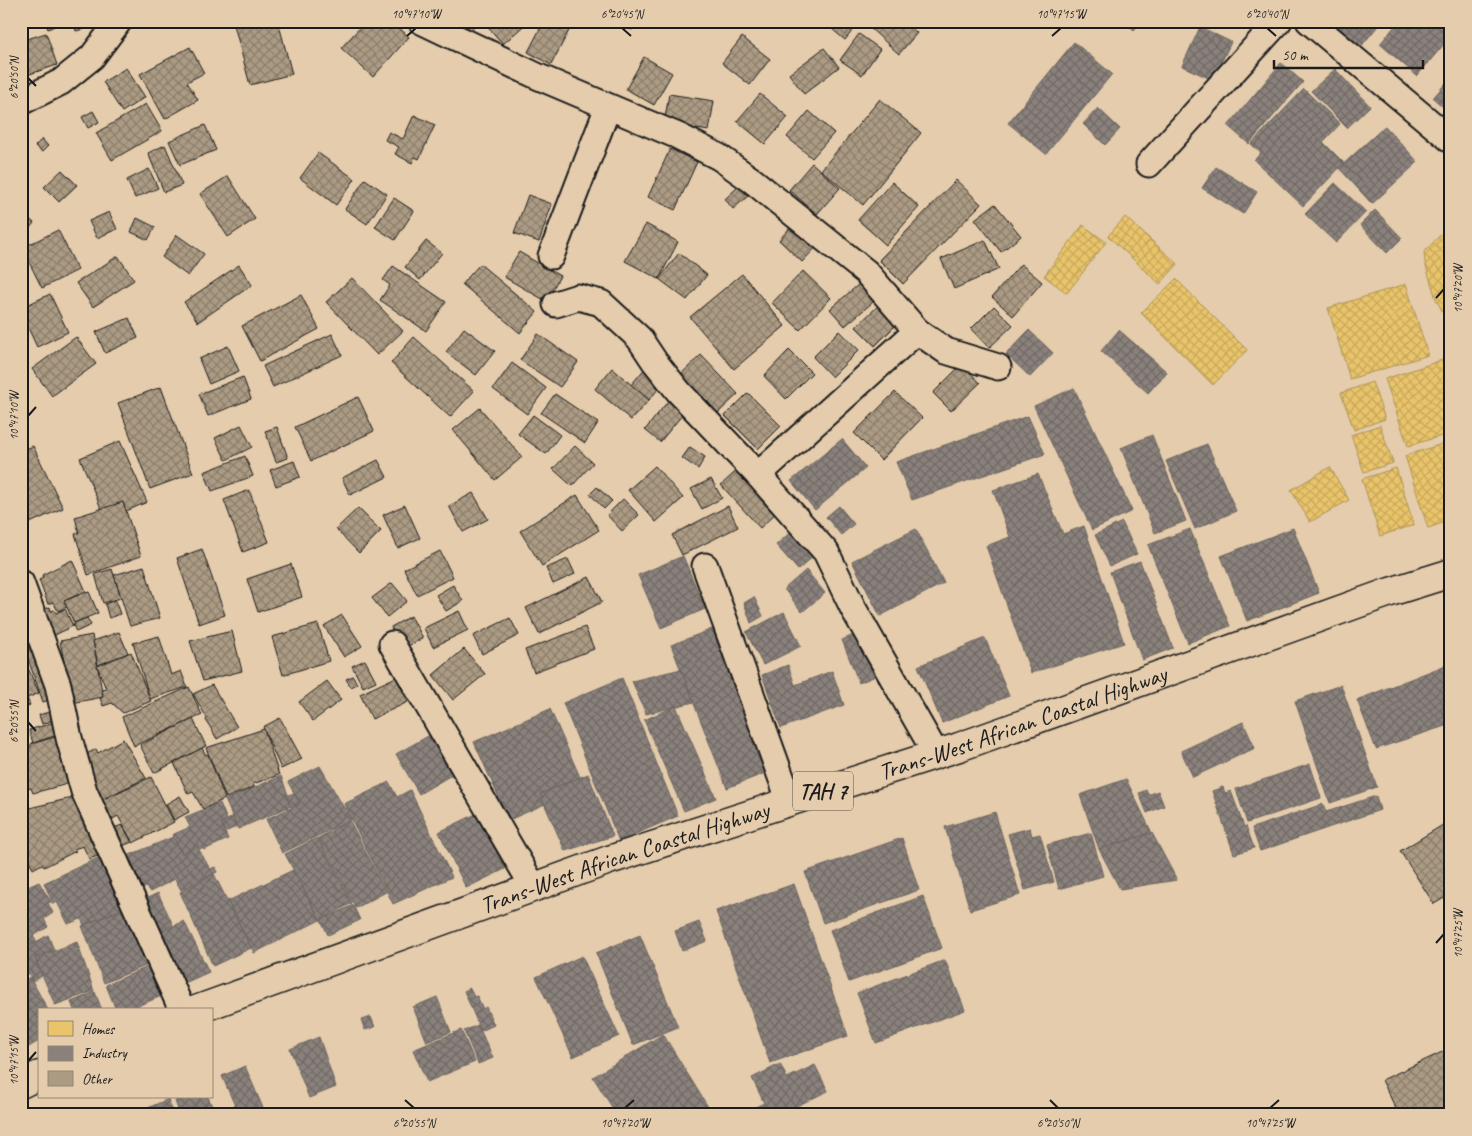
<svg xmlns="http://www.w3.org/2000/svg" width="1472" height="1136" viewBox="0 0 1472 1136" font-family="Caveat,sans-serif">
	<style>
		.homes { fill: url(#homes-cross-hatch); stroke: #ac9253 }
		.industry { fill: url(#industry-cross-hatch); stroke: #69635f }
		.building { fill: url(#building-cross-hatch); stroke: #1c1c1c }
		.lines { fill: none; stroke-linecap: round; stroke-linejoin: round }
		.minor-casing { stroke: #1c1c1c; stroke-width: 29 }
		.highway-casing { stroke: #1c1c1c; stroke-width: 31 }
		.minor { stroke: #e4ccac; stroke-width: 25 }
		.highway { stroke: #e4ccac; stroke-width: 28 }
		.ticks { fill: none; stroke: #1c1c1c; stroke-width: 2 }
		.labels { text-anchor: middle; stroke-width: 5; stroke-linejoin: round; paint-order: stroke }
		.shield { fill: #e4ccac; stroke: #585147; stroke-width: 1 }
		.shield-label { font-size: 22px; font-weight: bold; fill: #1c1c1c }
		.street-label { font-size: 24px; fill: #1c1c1c; stroke: #e4ccac }
		.neatline { fill: none; stroke: #1c1c1c; stroke-width: 2 }
		.ticks-label { font-size: 12px; text-anchor: middle; fill: #1c1c1c }
	</style>
	<defs>
		<pattern id="homes-cross-hatch" width="8" height="8" patternUnits="userSpaceOnUse" patternTransform="scale(1.25)"><rect width="8" height="8" fill="#e9c46a"/><path d="M0 0l8 8M0 8l8-8" fill="none" stroke="#c7a85b"/></pattern>
		<pattern id="industry-cross-hatch" width="8" height="8" patternUnits="userSpaceOnUse" patternTransform="scale(1.25)"><rect width="8" height="8" fill="#8a817c"/><path d="M0 0l8 8M0 8l8-8" fill="none" stroke="#706965"/></pattern>
		<pattern id="building-cross-hatch" width="8" height="8" patternUnits="userSpaceOnUse" patternTransform="scale(1.25)"><rect width="8" height="8" fill="#ac9b84"/><path d="M0 0l8 8M0 8l8-8" fill="none" stroke="#8b7e6b"/></pattern>
	</defs>
	<rect width="100%" height="100%" fill="#e4ccac"/>
	<filter id="ink" filterUnits="userSpaceOnUse"><feTurbulence type="fractalNoise" baseFrequency=".02" numOctaves="2"/><feDisplacementMap in="SourceGraphic" scale="10" xChannelSelector="R" yChannelSelector="G"/><feConvolveMatrix kernelMatrix="1 2 1 2 8 2 1 2 1" color-interpolation-filters="sRGB"/></filter>
	<g filter="url(#ink)">
		<!-- homes -->
		<g class="homes">
			<polygon points="1125,217 1178,264 1160,284 1108,236"/>
			<polygon points="1451,224 1451,328 1436,299 1425,263 1424,252"/>
			<polygon points="1083,225 1106,242 1067,293 1044,276"/>
			<polygon points="1176,279 1247,350 1213,385 1141,313"/>
			<polygon points="1406,284 1428,355 1350,379 1328,308"/>
			<polygon points="1442,360 1451,388 1451,433 1408,446 1385,379"/>
			<polygon points="1372,382 1385,419 1354,430 1341,393"/>
			<polygon points="1380,425 1393,463 1364,472 1351,435"/>
			<polygon points="1451,441 1451,520 1428,528 1405,456"/>
			<polygon points="1330,467 1349,500 1310,522 1291,490"/>
			<polygon points="1396,468 1414,525 1380,536 1362,479"/>
		</g>
		<!-- industry -->
		<g class="industry">
			<polygon points="1124,21 1142,21 1134,30"/>
			<polygon points="1334,21 1382,21 1359,49"/>
			<polygon points="1399,21 1451,21 1451,36 1417,76 1380,44"/>
			<polygon points="1200,27 1231,42 1213,80 1182,66"/>
			<polygon points="1074,42 1112,74 1046,154 1008,123"/>
			<polygon points="1281,63 1303,82 1249,144 1228,126"/>
			<polygon points="1335,69 1370,106 1347,128 1311,91"/>
			<polygon points="1451,77 1451,114 1433,98"/>
			<polygon points="1304,89 1340,124 1323,142 1344,163 1303,206 1254,160 1261,153 1251,144"/>
			<polygon points="1098,108 1120,129 1105,145 1083,124"/>
			<polygon points="1385,126 1418,162 1372,204 1339,168"/>
			<polygon points="1216,167 1257,192 1243,214 1202,188"/>
			<polygon points="1335,183 1366,212 1336,243 1305,214"/>
			<polygon points="1375,210 1402,238 1387,253 1360,225"/>
			<polygon points="1029,330 1053,353 1030,377 1006,354"/>
			<polygon points="1119,330 1167,372 1148,393 1101,351"/>
			<polygon points="1074,388 1132,511 1092,530 1034,406"/>
			<polygon points="1028,416 1045,454 912,500 896,462"/>
			<polygon points="1152,435 1186,521 1155,533 1121,448"/>
			<polygon points="842,439 866,468 815,510 791,481"/>
			<polygon points="1207,444 1236,511 1195,529 1166,461"/>
			<polygon points="1038,474 1063,534 1084,526 1124,643 1031,673 986,546 1010,537 993,490"/>
			<polygon points="839,506 854,524 841,535 826,517"/>
			<polygon points="1122,522 1137,554 1110,566 1095,535"/>
			<polygon points="1293,528 1319,593 1247,621 1221,556"/>
			<polygon points="794,529 816,554 798,570 776,545"/>
			<polygon points="916,529 944,583 880,616 852,561"/>
			<polygon points="1190,529 1230,626 1188,643 1148,545"/>
			<polygon points="683,556 705,609 661,628 638,575"/>
			<polygon points="1140,561 1173,648 1142,660 1110,572"/>
			<polygon points="806,570 825,593 802,612 784,589"/>
			<polygon points="754,597 763,616 751,623 744,603"/>
			<polygon points="784,612 801,646 763,665 746,632"/>
			<polygon points="712,629 768,772 727,788 671,645"/>
			<polygon points="863,631 880,674 859,683 842,640"/>
			<polygon points="985,638 1009,696 942,723 918,666"/>
			<polygon points="1451,663 1451,724 1376,749 1357,700"/>
			<polygon points="788,665 795,685 832,671 844,705 781,728 762,675"/>
			<polygon points="681,669 694,702 646,714 632,681"/>
			<polygon points="622,678 678,816 619,841 563,703"/>
			<polygon points="1341,685 1377,787 1330,803 1295,701"/>
			<polygon points="676,706 716,798 684,811 644,720"/>
			<polygon points="550,709 580,777 540,794 545,804 509,820 474,742"/>
			<polygon points="1243,722 1255,748 1193,777 1181,751"/>
			<polygon points="437,731 460,770 419,794 396,754"/>
			<polygon points="1310,764 1321,798 1247,823 1236,789"/>
			<polygon points="320,766 351,820 282,853 266,819 300,804 288,782"/>
			<polygon points="588,774 613,836 565,851 540,794"/>
			<polygon points="281,776 288,795 286,796 291,806 238,829 225,800"/>
			<polygon points="1126,779 1152,833 1099,849 1080,795"/>
			<polygon points="389,782 397,797 410,790 452,877 393,904 344,804"/>
			<polygon points="1223,787 1225,793 1231,791 1244,827 1246,826 1254,848 1234,854 1212,791"/>
			<polygon points="1146,790 1148,795 1158,791 1164,806 1147,813 1139,793"/>
			<polygon points="294,793 300,804 291,807 286,796"/>
			<polygon points="1376,796 1380,810 1260,851 1252,828 1323,804 1326,812"/>
			<polygon points="220,803 227,820 221,823 228,839 204,850 202,848 200,849 197,845 182,853 172,835 190,827 185,817"/>
			<polygon points="995,812 1020,895 970,910 945,827"/>
			<polygon points="478,813 505,869 466,888 439,832"/>
			<polygon points="233,817 236,827 225,832 221,823"/>
			<polygon points="350,821 386,892 356,908 318,838"/>
			<polygon points="1030,828 1032,836 1040,834 1054,882 1025,890 1008,834"/>
			<polygon points="1091,833 1103,876 1059,889 1047,845"/>
			<polygon points="1152,833 1177,880 1120,889 1099,849"/>
			<polygon points="173,837 182,854 197,846 210,869 215,867 217,872 181,890 175,879 150,892 146,887 139,891 120,859"/>
			<polygon points="317,838 352,903 320,920 285,854"/>
			<polygon points="902,838 919,890 823,923 805,872"/>
			<polygon points="102,856 126,907 84,925 81,919 68,924 57,902 53,904 44,883"/>
			<polygon points="293,870 320,920 254,953 228,901"/>
			<polygon points="214,874 251,948 213,966 180,892"/>
			<polygon points="39,882 51,902 48,903 53,913 44,919 48,927 33,936 36,941 21,950 21,890"/>
			<polygon points="794,884 848,1036 770,1063 716,911"/>
			<polygon points="158,893 173,925 154,934 139,902"/>
			<polygon points="923,896 942,948 849,982 830,930"/>
			<polygon points="353,905 360,920 328,935 321,920"/>
			<polygon points="126,908 150,964 104,983 82,926"/>
			<polygon points="184,921 209,972 178,986 154,935"/>
			<polygon points="699,922 707,941 682,951 675,931"/>
			<polygon points="48,935 54,950 35,957 42,976 33,981 21,961 21,951"/>
			<polygon points="640,935 678,1027 633,1045 596,953"/>
			<polygon points="77,942 94,991 55,1005 35,958"/>
			<polygon points="582,956 619,1036 573,1057 536,977"/>
			<polygon points="945,960 965,1010 876,1043 857,993"/>
			<polygon points="152,965 164,995 128,1010 116,1010 106,985"/>
			<polygon points="30,977 48,1010 39,1010 39,1041 25,1049 21,1041 21,982"/>
			<polygon points="470,988 474,997 477,996 483,1009 486,1007 494,1025 481,1031 464,991"/>
			<polygon points="95,992 102,1010 74,1010 71,1002"/>
			<polygon points="437,997 451,1032 427,1042 413,1007"/>
			<polygon points="371,1017 375,1027 365,1030 361,1020"/>
			<polygon points="478,1025 493,1058 478,1064 464,1031"/>
			<polygon points="461,1030 475,1062 427,1082 413,1050"/>
			<polygon points="663,1034 713,1115 617,1115 593,1077"/>
			<polygon points="319,1037 336,1087 309,1098 290,1049"/>
			<polygon points="780,1064 787,1078 815,1065 828,1091 778,1115 744,1115 743,1113 764,1103 752,1078"/>
			<polygon points="245,1066 266,1115 239,1115 222,1076"/>
			<polygon points="183,1097 208,1097 216,1115 180,1115 175,1101"/>
			<polygon points="168,1099 174,1115 132,1115"/>
		</g>
		<!-- building -->
		<g class="building">
			<polygon points="45,21 65,21 48,29"/>
			<polygon points="73,21 109,21 110,22 76,31"/>
			<polygon points="233,21 278,21 292,74 250,85"/>
			<polygon points="366,21 392,21 409,37 373,77 341,48"/>
			<polygon points="462,21 481,21 471,31"/>
			<polygon points="495,21 529,21 503,44 488,27"/>
			<polygon points="544,21 574,21 551,65 528,52"/>
			<polygon points="616,21 636,21 632,30"/>
			<polygon points="826,21 860,21 845,40 825,23"/>
			<polygon points="877,21 904,21 917,33 899,54 870,28"/>
			<polygon points="46,33 57,65 21,77 21,41"/>
			<polygon points="859,34 880,49 862,75 840,60"/>
			<polygon points="742,37 770,59 750,85 722,63"/>
			<polygon points="190,47 204,73 187,82 198,100 165,119 140,74"/>
			<polygon points="824,48 839,67 804,94 789,74"/>
			<polygon points="644,57 672,73 654,105 626,89"/>
			<polygon points="126,68 145,97 122,112 103,82"/>
			<polygon points="669,94 714,101 709,131 664,124"/>
			<polygon points="760,94 788,117 765,144 737,121"/>
			<polygon points="880,99 921,133 863,205 821,170"/>
			<polygon points="146,104 162,131 112,160 96,133"/>
			<polygon points="93,111 99,122 88,128 82,117"/>
			<polygon points="809,111 834,133 812,158 787,137"/>
			<polygon points="414,115 435,125 419,159 415,157 412,163 395,154 399,147 385,140 389,132 403,139"/>
			<polygon points="205,125 216,150 180,165 169,141"/>
			<polygon points="42,139 48,146 42,152 35,146"/>
			<polygon points="165,145 182,185 164,192 148,153"/>
			<polygon points="670,149 697,162 675,210 648,197"/>
			<polygon points="318,153 355,179 336,205 300,178"/>
			<polygon points="812,163 840,188 817,214 789,190"/>
			<polygon points="149,169 158,188 135,198 127,180"/>
			<polygon points="62,170 77,185 59,202 44,187"/>
			<polygon points="228,176 255,219 228,237 200,194"/>
			<polygon points="365,179 387,194 367,224 345,209"/>
			<polygon points="956,180 981,204 903,284 879,260"/>
			<polygon points="892,182 919,207 886,245 858,220"/>
			<polygon points="739,186 748,196 733,209 725,199"/>
			<polygon points="528,195 552,204 539,242 514,233"/>
			<polygon points="394,198 414,211 395,240 375,227"/>
			<polygon points="995,204 1021,236 1001,252 975,219"/>
			<polygon points="21,212 34,223 21,238"/>
			<polygon points="109,212 117,229 97,238 89,221"/>
			<polygon points="137,218 155,227 148,240 131,232"/>
			<polygon points="796,221 820,243 802,262 779,240"/>
			<polygon points="646,224 678,242 659,279 625,261"/>
			<polygon points="58,230 78,270 42,288 22,248"/>
			<polygon points="177,235 204,254 188,276 162,257"/>
			<polygon points="985,240 999,269 954,289 941,259"/>
			<polygon points="426,241 442,253 420,280 405,267"/>
			<polygon points="519,252 560,276 546,301 504,277"/>
			<polygon points="679,253 707,275 687,300 659,279"/>
			<polygon points="118,256 134,280 93,307 76,283"/>
			<polygon points="480,264 537,312 520,333 462,284"/>
			<polygon points="1021,264 1042,282 1013,316 992,297"/>
			<polygon points="239,265 252,285 198,322 184,302"/>
			<polygon points="393,266 446,302 426,331 380,300 390,285 383,280"/>
			<polygon points="803,271 831,298 800,330 772,303"/>
			<polygon points="742,274 785,326 734,369 690,317"/>
			<polygon points="352,278 403,331 377,355 326,302"/>
			<polygon points="865,279 880,296 845,326 830,309"/>
			<polygon points="50,294 68,332 37,347 21,313 21,308"/>
			<polygon points="301,295 319,329 260,361 242,326"/>
			<polygon points="884,300 903,318 875,346 856,327"/>
			<polygon points="994,306 1013,325 989,348 971,329"/>
			<polygon points="129,318 138,338 105,353 96,332"/>
			<polygon points="464,328 495,351 476,375 446,352"/>
			<polygon points="839,331 859,350 832,377 813,357"/>
			<polygon points="332,334 342,355 273,387 263,366"/>
			<polygon points="538,334 578,362 560,387 520,360"/>
			<polygon points="76,337 96,364 52,396 32,369"/>
			<polygon points="414,337 474,391 450,417 391,363"/>
			<polygon points="228,346 239,371 209,384 199,359"/>
			<polygon points="789,350 812,373 786,399 764,376"/>
			<polygon points="701,355 738,394 716,415 679,376"/>
			<polygon points="512,363 546,388 527,414 493,389"/>
			<polygon points="962,364 980,383 951,411 933,393"/>
			<polygon points="647,366 665,381 649,400 631,385"/>
			<polygon points="612,368 649,400 631,420 595,389"/>
			<polygon points="243,377 251,399 208,416 199,394"/>
			<polygon points="161,387 193,473 150,489 118,403"/>
			<polygon points="895,392 922,418 881,460 854,433"/>
			<polygon points="748,393 781,426 758,449 725,416"/>
			<polygon points="555,394 598,423 585,443 541,413"/>
			<polygon points="672,396 687,409 660,442 645,430"/>
			<polygon points="358,397 374,431 311,461 295,427"/>
			<polygon points="480,408 522,457 495,480 453,430"/>
			<polygon points="533,415 560,435 546,454 518,434"/>
			<polygon points="241,425 252,447 226,460 215,438"/>
			<polygon points="277,427 288,458 276,462 265,431"/>
			<polygon points="120,441 147,502 106,520 80,458"/>
			<polygon points="33,446 63,508 21,527 21,451"/>
			<polygon points="575,446 593,463 572,486 553,469"/>
			<polygon points="690,447 705,457 698,469 682,458"/>
			<polygon points="245,456 253,476 212,491 204,472"/>
			<polygon points="378,460 387,477 350,495 342,478"/>
			<polygon points="294,461 300,477 276,486 270,470"/>
			<polygon points="655,466 683,498 656,522 628,490"/>
			<polygon points="742,466 780,509 760,528 721,485"/>
			<polygon points="711,479 722,498 702,509 691,489"/>
			<polygon points="597,487 612,501 604,509 590,494"/>
			<polygon points="249,490 269,542 243,552 224,500"/>
			<polygon points="473,493 488,519 463,532 449,506"/>
			<polygon points="577,495 599,530 542,566 520,531"/>
			<polygon points="623,499 639,515 622,531 607,515"/>
			<polygon points="123,502 141,556 88,575 75,534 79,533 75,517"/>
			<polygon points="405,505 420,538 398,548 383,515"/>
			<polygon points="728,506 738,527 682,555 672,535"/>
			<polygon points="358,508 381,531 359,553 336,529"/>
			<polygon points="202,549 225,615 199,624 177,558"/>
			<polygon points="440,551 453,577 417,595 404,569"/>
			<polygon points="568,559 575,574 553,584 546,568"/>
			<polygon points="72,560 86,591 64,601 67,607 58,611 53,602 48,604 39,580 43,578 42,575"/>
			<polygon points="291,564 302,597 258,612 247,579"/>
			<polygon points="144,566 160,618 130,626 114,575"/>
			<polygon points="112,569 121,598 103,603 95,574"/>
			<polygon points="589,577 602,602 539,634 526,608"/>
			<polygon points="392,583 407,601 387,617 372,598"/>
			<polygon points="453,585 463,601 446,611 436,595"/>
			<polygon points="86,592 86,593 89,592 98,613 74,623 64,601"/>
			<polygon points="115,600 120,614 109,618 105,604"/>
			<polygon points="50,607 51,611 54,610 56,613 65,609 73,626 51,637 39,611"/>
			<polygon points="459,611 468,630 433,647 424,628"/>
			<polygon points="342,615 362,646 344,657 324,626"/>
			<polygon points="411,616 423,638 402,649 391,627"/>
			<polygon points="87,618 91,625 76,632 73,625 75,625 74,623"/>
			<polygon points="510,618 519,635 482,654 473,636"/>
			<polygon points="318,624 329,661 283,675 272,637"/>
			<polygon points="585,627 594,649 534,672 525,650"/>
			<polygon points="35,631 58,697 43,702 21,639 21,636"/>
			<polygon points="232,631 242,671 203,681 190,641"/>
			<polygon points="119,632 128,653 98,665 93,641"/>
			<polygon points="92,635 103,697 72,703 60,641"/>
			<polygon points="159,636 171,675 181,671 187,687 150,699 133,643"/>
			<polygon points="464,649 485,674 453,700 433,675"/>
			<polygon points="131,652 151,701 123,713 112,703 103,706 100,698 103,697 102,690 106,689 97,666"/>
			<polygon points="24,659 39,693 27,698 30,705 21,709 21,660"/>
			<polygon points="365,660 376,681 363,687 352,666"/>
			<polygon points="353,676 357,684 351,687 346,679"/>
			<polygon points="396,677 408,702 372,719 360,694"/>
			<polygon points="327,681 341,700 313,721 299,702"/>
			<polygon points="212,685 237,727 217,739 206,720 207,718 193,694"/>
			<polygon points="189,687 202,715 134,746 122,717"/>
			<polygon points="52,711 55,720 42,724 39,715"/>
			<polygon points="280,718 302,759 281,769 263,727"/>
			<polygon points="193,719 206,746 154,773 140,745"/>
			<polygon points="55,722 60,734 33,743 29,730"/>
			<polygon points="264,729 279,775 253,784 254,787 226,798 206,748"/>
			<polygon points="62,735 75,782 33,793 31,788 21,789 21,749 31,747 31,744"/>
			<polygon points="123,739 146,778 101,800 84,761 85,755 96,749 98,753"/>
			<polygon points="202,748 206,755 208,754 225,799 203,809 193,792 188,794 174,763"/>
			<polygon points="151,777 174,822 133,843 118,816 109,821 99,801"/>
			<polygon points="180,796 189,812 174,820 166,804"/>
			<polygon points="67,799 72,799 74,801 82,799 98,842 94,844 98,856 89,859 83,846 74,849 76,851 44,867 42,864 33,869 21,843 21,810"/>
			<polygon points="1451,820 1451,894 1434,904 1400,851"/>
			<polygon points="122,825 132,842 120,847 111,829"/>
			<polygon points="1451,1048 1451,1115 1399,1115 1382,1080"/>
		</g>
		<g class="lines">
			<defs>
				<g id="minor">
					<polyline points="421,21 539,77 678,136 719,157 753,181 866,272 917,331 946,351 998,367"/>
					<polyline points="1309,21 1451,140"/>
					<polyline points="21,102 61,82 92,57 119,21"/>
					<polyline points="1149,164 1279,21"/>
					<polyline points="551,256 608,107"/>
					<polyline points="556,304 578,297 601,303 639,338 655,362 679,392 758,475 826,552 853,608 936,754"/>
					<polyline points="758,475 917,331"/>
					<polyline points="705,566 790,802"/>
					<polyline points="21,583 58,685 69,738 84,791 182,1010"/>
					<polyline points="392,644 534,888"/>
				</g>
				<g id="highway">
					<path id="s1" d="M196,1010L609,860L959,747L1390,592L1451,573"/>
					<polyline points="21,1084 39,1075"/>
				</g>
			</defs>
			<!-- minor casing -->
			<use href="#minor" class="minor-casing"/>
			<!-- highway casing -->
			<use href="#highway" class="highway-casing"/>
			<!-- minor -->
			<use href="#minor" class="minor"/>
			<!-- highway -->
			<use href="#highway" class="highway"/>
		</g>
	</g>
	<!-- ticks -->
	<path class="ticks" d="M622,28L631,36M1267,28L1276,36M407,36L416,28M1052,36L1061,28M28,78L36,86M1436,298L1444,289M28,416L36,407M28,722L36,731M1436,943L1444,934M28,1061L36,1052M405,1100L414,1108M1050,1100L1058,1108M625,1108L634,1100M1270,1108L1279,1100"/>
	<g class="labels">
		<!-- shield labels -->
		<rect class="shield" x="793" y="771.5" width="60" height="39" rx="4"/>
		<g class="shield-label">
			<text x="823" y="799">TAH 7</text>
		</g>
		<!-- street labels -->
		<g class="street-label">
			<text dy="8" stroke="none"><textPath href="#s1" startOffset="875">Trans-West African Coastal Highway</textPath></text>
			<text dy="8" stroke="none"><textPath href="#s1" startOffset="455">Trans-West African Coastal Highway</textPath></text>
		</g>
	</g>
	<!-- margin -->
	<rect width="1472" height="1136" fill="none" stroke="#e4ccac" stroke-width="55"/>
	<!-- legend -->
	<rect x="38" y="1008" width="175" height="90" fill="#e4ccac" stroke="#948672"/>
	<rect x="48" y="1021" width="25" height="15" fill="#e9c46a" stroke="#948672"/>
	<text x="82" y="1034" font-size="15" fill="#1c1c1c">Homes</text>
	<rect x="48" y="1046" width="25" height="15" fill="#8a817c" stroke="#948672"/>
	<text x="82" y="1058" font-size="15" fill="#1c1c1c">Industry</text>
	<rect x="48" y="1071" width="25" height="15" fill="#ac9b84" stroke="#948672"/>
	<text x="82" y="1084" font-size="15" fill="#1c1c1c">Other</text>
	<!-- scale -->
	<path d="M1274 60v8h149v-8" fill="none" stroke="#1c1c1c" stroke-width="2.5"/>
	<text x="1282" y="60" font-size="15" fill="#1c1c1c" stroke="#e4ccac" stroke-width="4" paint-order="stroke">50 m</text>
	<rect x="28" y="28" width="1416" height="1080" class="neatline"/>
	<g class="ticks-label">
		<text x="416" y="18">10°47'10"W</text>
		<text x="622" y="18">6°20'45"N</text>
		<text x="1061" y="18">10°47'15"W</text>
		<text x="1267" y="18">6°20'40"N</text>
		<text transform="translate(14 78) rotate(-90)" y="4">6°20'50"N</text>
		<text transform="translate(1458 289) rotate(-90)" y="4">10°47'20"W</text>
		<text transform="translate(14 416) rotate(-90)" y="4">10°47'10"W</text>
		<text transform="translate(14 722) rotate(-90)" y="4">6°20'55"N</text>
		<text transform="translate(1458 934) rotate(-90)" y="4">10°47'25"W</text>
		<text transform="translate(14 1061) rotate(-90)" y="4">10°47'15"W</text>
		<text x="414" y="1127">6°20'55"N</text>
		<text x="625" y="1127">10°47'20"W</text>
		<text x="1058" y="1127">6°20'50"N</text>
		<text x="1270" y="1127">10°47'25"W</text>
	</g>
</svg>
